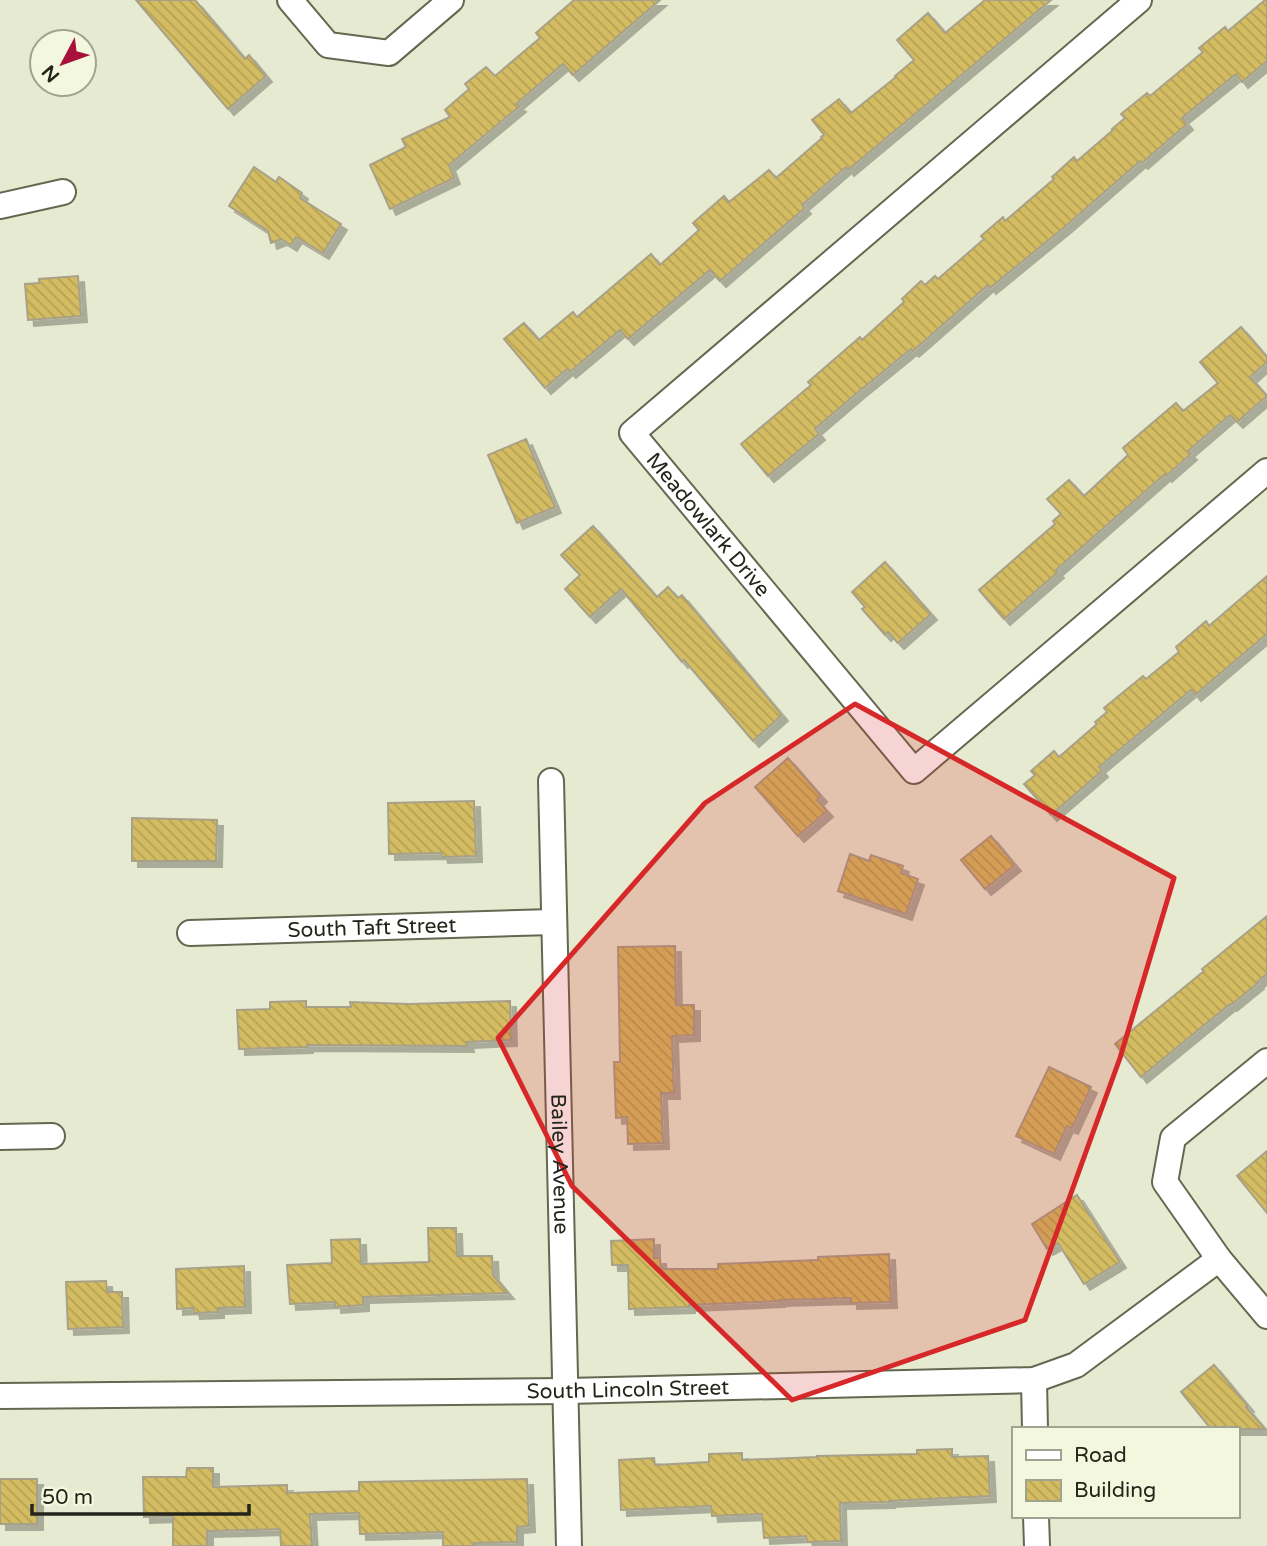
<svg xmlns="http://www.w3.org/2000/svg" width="1267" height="1546" viewBox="0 0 1267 1546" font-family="'Varela Round',sans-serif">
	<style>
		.building { fill: url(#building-back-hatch); stroke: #a8a189; stroke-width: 2; filter: url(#shadow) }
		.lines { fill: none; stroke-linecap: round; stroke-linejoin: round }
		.minor-casing { stroke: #646851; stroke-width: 28 }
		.minor { stroke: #fff; stroke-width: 24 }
		.marked { fill: #d62828; fill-opacity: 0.2; stroke: #d62828; stroke-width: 5; stroke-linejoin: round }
		.labels { text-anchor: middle; stroke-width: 7; stroke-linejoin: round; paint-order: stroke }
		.street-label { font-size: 21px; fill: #23251b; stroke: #f3f7dd }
	</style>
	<defs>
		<pattern id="building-back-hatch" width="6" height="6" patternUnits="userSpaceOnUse" patternTransform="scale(1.75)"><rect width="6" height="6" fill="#d4bc62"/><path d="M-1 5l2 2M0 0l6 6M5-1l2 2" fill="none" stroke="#b6a154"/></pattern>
		<filter id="shadow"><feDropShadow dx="6" dy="6" stdDeviation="0" flood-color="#0004"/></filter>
	</defs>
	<rect width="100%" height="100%" fill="#e6ead0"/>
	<!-- building -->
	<g class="building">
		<polygon points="136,0 195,0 245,59 249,55 266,76 228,109"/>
		<polygon points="574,0 660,0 573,75 563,64 516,104 520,106 449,165 454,178 390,209 370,165 406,147 402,139 450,117 445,110 469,89 465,84 486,67 495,76 540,38 536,33"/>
		<polygon points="985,0 1051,0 902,125 848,170 846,167 802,205 805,208 720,281 710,270 628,339 620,330 570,372 567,369 545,388 504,339 524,323 539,340 573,312 577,317 651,254 660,265 699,230 693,223 724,196 729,202 769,170 776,178 822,138 821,137 824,135 812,120 839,99 851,113 896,77 895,76 914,60 897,40 928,13 945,33"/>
		<polygon points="1265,0 1267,0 1267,61 1242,82 1236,74 1182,118 1187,124 1142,163 1140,161 1067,225 990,288 988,285 913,351 911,349 857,393 815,429 819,434 768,476 741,444 811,385 808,382 860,337 862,340 904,302 902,299 921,281 925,285 935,276 938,279 984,239 981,236 1003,217 1005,221 1054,179 1052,177 1074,157 1077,161 1113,130 1112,129 1125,118 1121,114 1147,93 1150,96 1203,52 1199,48 1225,27 1228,31"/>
		<polygon points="254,167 276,182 279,177 302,193 300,198 341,224 323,253 296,237 291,245 281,239 271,243 268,231 229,206"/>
		<polygon points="78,276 81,316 28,320 25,284 39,283 39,279"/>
		<polygon points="1241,327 1267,357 1267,362 1250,377 1267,396 1237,422 1230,415 1188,451 1191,454 1166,476 1165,474 1056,570 1058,572 1004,619 979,590 1055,524 1053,521 1061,514 1047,499 1069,480 1084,496 1128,455 1123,448 1176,403 1183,411 1218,383 1200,362"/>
		<polygon points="526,439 555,507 517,523 488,455"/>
		<polygon points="593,526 657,597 668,587 678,598 682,595 782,715 753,741 684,660 682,662 621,589 590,617 565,589 580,575 561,555"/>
		<polygon points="885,562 931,614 898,643 888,632 885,635 862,609 865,607 852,592"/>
		<polygon points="1267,576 1267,634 1195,695 1191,690 1099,767 1102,771 1051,815 1024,784 1035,775 1031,771 1054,751 1059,757 1097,724 1095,722 1107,712 1104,708 1143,676 1146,679 1179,652 1176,647 1206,621 1209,626"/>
		<polygon points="788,758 821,796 817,800 827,811 798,836 755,787"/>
		<polygon points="474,801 476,856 442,857 441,853 389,854 388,803"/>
		<polygon points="132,818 217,820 216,861 132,861"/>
		<polygon points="991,836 1015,865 985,889 961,860"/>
		<polygon points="850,854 869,861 871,855 903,866 901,873 918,879 906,914 838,891"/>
		<polygon points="1267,916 1267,974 1257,982 1258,983 1231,1005 1230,1004 1141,1077 1115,1044 1204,971 1202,969"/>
		<polygon points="675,946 676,1005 694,1005 694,1035 672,1036 674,1093 661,1093 663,1143 628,1144 627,1117 616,1118 614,1062 620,1062 618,947"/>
		<polygon points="306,1001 306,1007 351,1007 350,1002 409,1004 510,1001 511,1040 467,1042 468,1046 307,1045 307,1047 239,1049 237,1010 270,1009 270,1002"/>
		<polygon points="1049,1067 1091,1087 1072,1128 1067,1126 1054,1154 1016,1136"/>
		<polygon points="1267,1151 1267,1213 1237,1176"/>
		<polygon points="1077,1195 1120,1262 1084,1284 1058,1243 1047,1249 1032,1224"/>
		<polygon points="428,1228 456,1228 457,1256 492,1256 493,1275 508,1293 363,1297 363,1305 335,1307 335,1302 290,1304 287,1265 332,1263 331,1240 360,1239 361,1264 429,1262"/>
		<polygon points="654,1239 654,1258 660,1258 661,1269 718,1269 718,1264 818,1260 818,1257 889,1254 891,1302 851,1303 851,1298 779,1300 779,1301 689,1305 689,1307 629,1309 628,1265 612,1265 611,1241"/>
		<polygon points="244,1266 245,1307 218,1308 218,1312 194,1313 193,1308 177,1309 176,1269"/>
		<polygon points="106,1281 107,1292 122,1292 123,1327 68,1329 66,1282"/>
		<polygon points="1214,1365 1248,1406 1246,1407 1265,1429 1211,1429 1181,1392"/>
		<polygon points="952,1449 952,1457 988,1456 990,1496 889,1501 889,1502 840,1503 841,1541 807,1542 806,1536 764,1538 762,1514 712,1516 711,1506 621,1510 619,1460 654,1458 655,1465 709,1462 709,1454 742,1453 742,1460 817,1457 817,1456 917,1454 917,1450"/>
		<polygon points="187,1468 213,1468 213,1487 287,1485 287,1493 359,1491 359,1482 527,1479 529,1526 517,1527 517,1542 474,1543 474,1546 443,1546 443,1532 360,1534 359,1513 310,1514 312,1546 281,1546 280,1529 207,1531 207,1546 173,1546 173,1516 144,1517 143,1477 186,1477"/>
		<rect x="0" y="1479" width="37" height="45"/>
	</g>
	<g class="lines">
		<defs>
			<g id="minor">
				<polyline points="290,0 328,45 389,53 451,0"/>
				<path id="s1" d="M1139,0L632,433L914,771L1267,471"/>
				<polyline points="0,206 63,192"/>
				<path id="s2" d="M551,781L569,1546"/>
				<path id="s3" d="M190,933L553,922"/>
				<polyline points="1267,1061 1173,1138 1165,1182 1219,1259 1267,1316"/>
				<polyline points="0,1137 52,1136"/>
				<polyline points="1034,1380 1035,1429"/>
				<path id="s4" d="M0,1396L567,1391L1034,1380L1076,1365L1219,1259"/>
				<polyline points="1036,1516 1037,1546"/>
			</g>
		</defs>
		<!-- minor casing -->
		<use href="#minor" class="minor-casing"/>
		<!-- minor -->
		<use href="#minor" class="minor"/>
	</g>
	<!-- marked area -->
	<path class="marked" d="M855,704L1174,878L1120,1058L1025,1320L792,1400L572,1186L498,1038L705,803Z"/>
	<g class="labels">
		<!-- street labels -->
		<g class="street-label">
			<text dy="7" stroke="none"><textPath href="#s1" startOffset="786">Meadowlark Drive</textPath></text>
			<text dy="7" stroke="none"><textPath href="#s3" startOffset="182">South Taft Street</textPath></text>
			<text dy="7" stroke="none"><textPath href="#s2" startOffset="383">Bailey Avenue</textPath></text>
			<text dy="7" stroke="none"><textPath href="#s4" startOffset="628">South Lincoln Street</textPath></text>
		</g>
	</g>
	<!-- legend -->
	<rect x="1012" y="1427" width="228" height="91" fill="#f3f7dd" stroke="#a0a38f" stroke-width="2"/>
	<rect x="1026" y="1450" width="35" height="10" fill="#ffffff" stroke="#a0a38f" stroke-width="2"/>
	<text x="1074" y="1462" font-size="21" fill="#23251b">Road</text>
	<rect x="1026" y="1480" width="35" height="21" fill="url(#building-back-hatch)" stroke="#a0a38f" stroke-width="2"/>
	<text x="1074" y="1497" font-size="21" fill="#23251b">Building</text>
	<!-- north arrow -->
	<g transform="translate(63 63) rotate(229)"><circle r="33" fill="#f3f7dd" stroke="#a0a38f" stroke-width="2"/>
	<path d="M0-5L12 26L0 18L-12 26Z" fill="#a9113a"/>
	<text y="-10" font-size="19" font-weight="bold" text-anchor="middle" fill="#23251b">N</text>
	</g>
	<!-- scale -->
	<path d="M32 1504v10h217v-10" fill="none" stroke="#23251b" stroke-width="3.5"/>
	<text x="42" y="1504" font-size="21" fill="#23251b" stroke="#f3f7dd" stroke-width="5" paint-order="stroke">50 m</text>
</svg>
